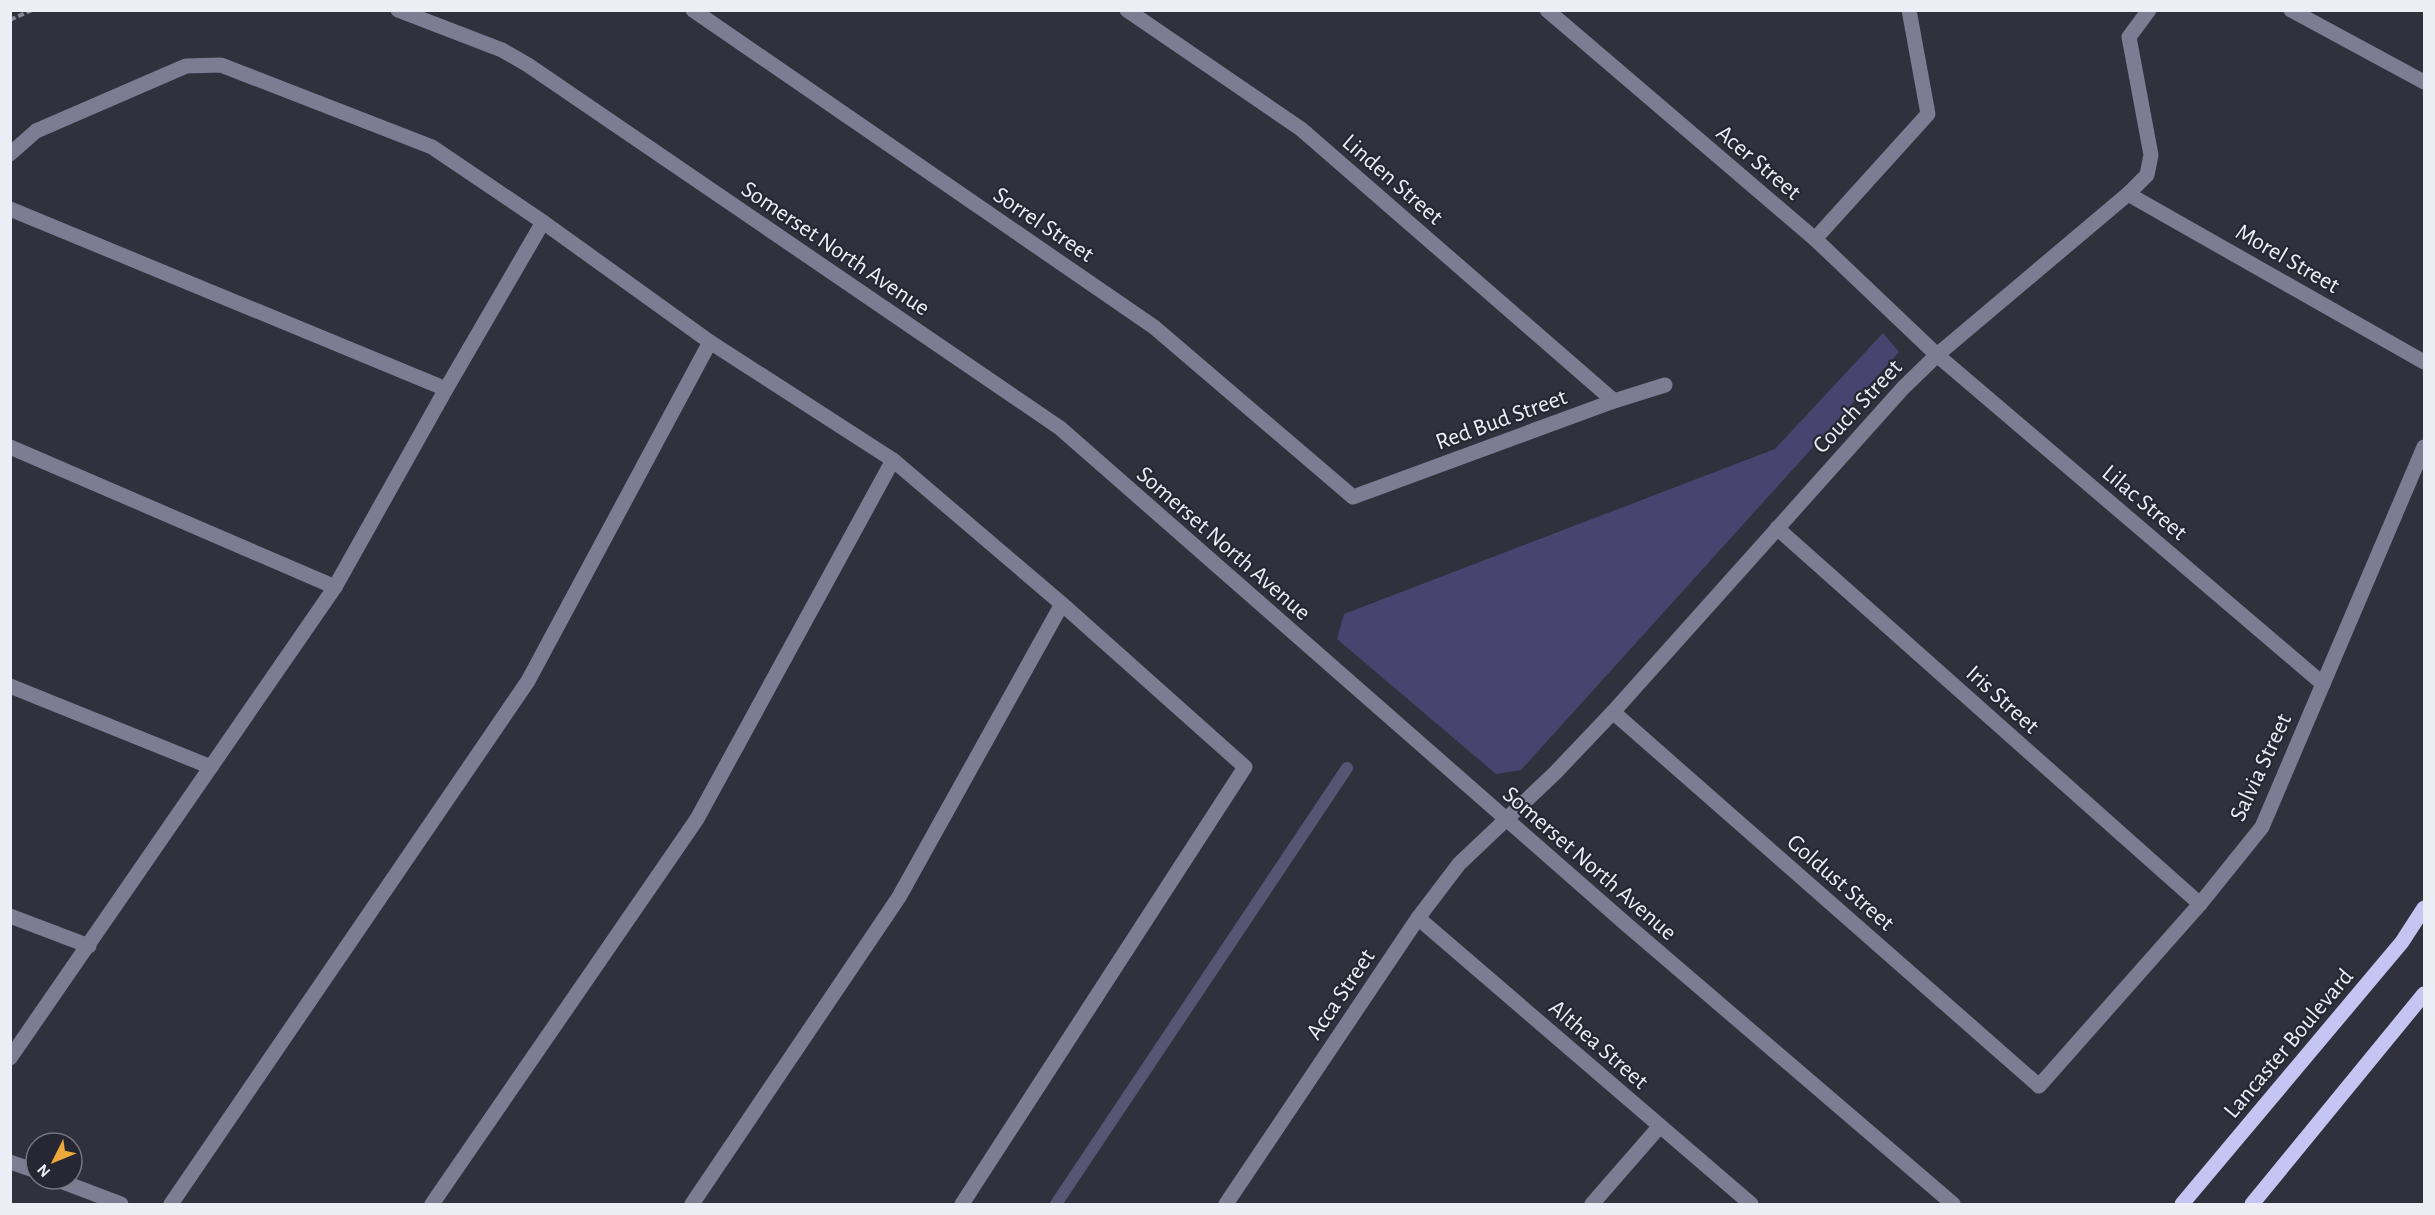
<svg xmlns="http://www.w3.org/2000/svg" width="2435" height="1215" viewBox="0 0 2435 1215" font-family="'Alegreya Sans',sans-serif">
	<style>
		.green { fill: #47456f }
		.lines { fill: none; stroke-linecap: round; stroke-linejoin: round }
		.stream { stroke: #585574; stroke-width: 12 }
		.path { stroke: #878893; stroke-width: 4; stroke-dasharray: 6 3; stroke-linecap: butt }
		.minor { stroke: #7c7c93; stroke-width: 15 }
		.major { stroke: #c5c5f3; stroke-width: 15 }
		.labels { text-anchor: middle; stroke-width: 4.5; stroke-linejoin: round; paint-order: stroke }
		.street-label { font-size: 24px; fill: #ecedf5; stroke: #272733 }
	</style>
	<rect width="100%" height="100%" fill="#31313e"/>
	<!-- green -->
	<polygon class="green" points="1883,333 1899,352 1521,770 1496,774 1337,639 1344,614 1775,449"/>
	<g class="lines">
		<!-- stream -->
		<polyline class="stream" points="1056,1204 1347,768"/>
		<!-- path -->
		<polyline class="path" points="10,20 32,10"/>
		<!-- minor -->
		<g class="minor">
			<polyline points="398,10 502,50 528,65 1060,428 1626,924 1953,1204"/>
			<polyline points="693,10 1154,327 1353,497 1614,401 1665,385"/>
			<polyline points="1127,10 1301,129 1614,401"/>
			<polyline points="1547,10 1815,239 1937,355 2323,684"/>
			<polyline points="2291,10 2424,82"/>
			<polyline points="10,154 36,131 186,66 221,65 432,147 543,222 710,342 893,460 1062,604 1245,767 962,1204"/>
			<polyline points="2128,194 2424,362"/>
			<polyline points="10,209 446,389"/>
			<polyline points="1815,239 1928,114 1909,10"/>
			<polyline points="10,447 335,587"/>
			<polyline points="1777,528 2200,904"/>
			<polyline points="10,686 211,767"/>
			<polyline points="1613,712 2039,1086 2200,904 2262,827 2424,447"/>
			<polyline points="10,916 89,946"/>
			<polyline points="1418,918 1751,1204"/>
			<polyline points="10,1058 335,587 446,389 543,222"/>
			<polyline points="10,1162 36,1171"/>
			<polyline points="55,1179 121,1204"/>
			<polyline points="171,1204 528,681 710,342"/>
			<polyline points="432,1204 697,819 893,460"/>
			<polyline points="692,1204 899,897 1062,604"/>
			<polyline points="1226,1204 1418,918 1459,864 1555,773 1613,712 1903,388 1937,355 2128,194 2147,175 2151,155 2129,37 2149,10"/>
			<polyline points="1592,1204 1660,1126"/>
		</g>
		<!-- major -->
		<g class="major">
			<polyline points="2182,1204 2402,942 2424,908"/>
			<polyline points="2252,1204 2424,994"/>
		</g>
	</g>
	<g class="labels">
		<!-- street labels -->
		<g class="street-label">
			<text transform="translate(1759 162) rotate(40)" y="8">Acer Street</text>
			<text transform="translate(1393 179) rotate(41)" y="8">Linden Street</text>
			<text transform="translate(1044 224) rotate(34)" y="8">Sorrel Street</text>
			<text transform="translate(836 248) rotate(34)" y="8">Somerset North Avenue</text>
			<text transform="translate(2288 258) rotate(30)" y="8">Morel Street</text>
			<text transform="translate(1857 406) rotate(-47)" y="8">Couch Street</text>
			<text transform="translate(1501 419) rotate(-20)" y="8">Red Bud Street</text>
			<text transform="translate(2145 502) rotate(40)" y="8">Lilac Street</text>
			<text transform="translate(1224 543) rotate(41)" y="8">Somerset North Avenue</text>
			<text transform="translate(2003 699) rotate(42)" y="8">Iris Street</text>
			<text transform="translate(2260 767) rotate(-65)" y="8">Salvia Street</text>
			<text transform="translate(1590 863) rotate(41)" y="8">Somerset North Avenue</text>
			<text transform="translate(1841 882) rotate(41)" y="8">Goldust Street</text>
			<text transform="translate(1340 994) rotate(-56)" y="8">Acca Street</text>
			<text transform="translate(2288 1043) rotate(-50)" y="8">Lancaster Boulevard</text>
			<text transform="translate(1599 1044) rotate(41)" y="8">Althea Street</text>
		</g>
	</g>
	<!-- border -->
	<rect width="2435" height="1215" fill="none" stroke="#ecedf5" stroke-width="24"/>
	<!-- north arrow -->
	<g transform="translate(54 1161) rotate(227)"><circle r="28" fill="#272733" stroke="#767681" stroke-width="1.5"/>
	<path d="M0-4.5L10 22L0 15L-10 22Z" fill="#eda83b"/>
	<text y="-9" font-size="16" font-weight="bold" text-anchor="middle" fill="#ecedf5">N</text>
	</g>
</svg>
